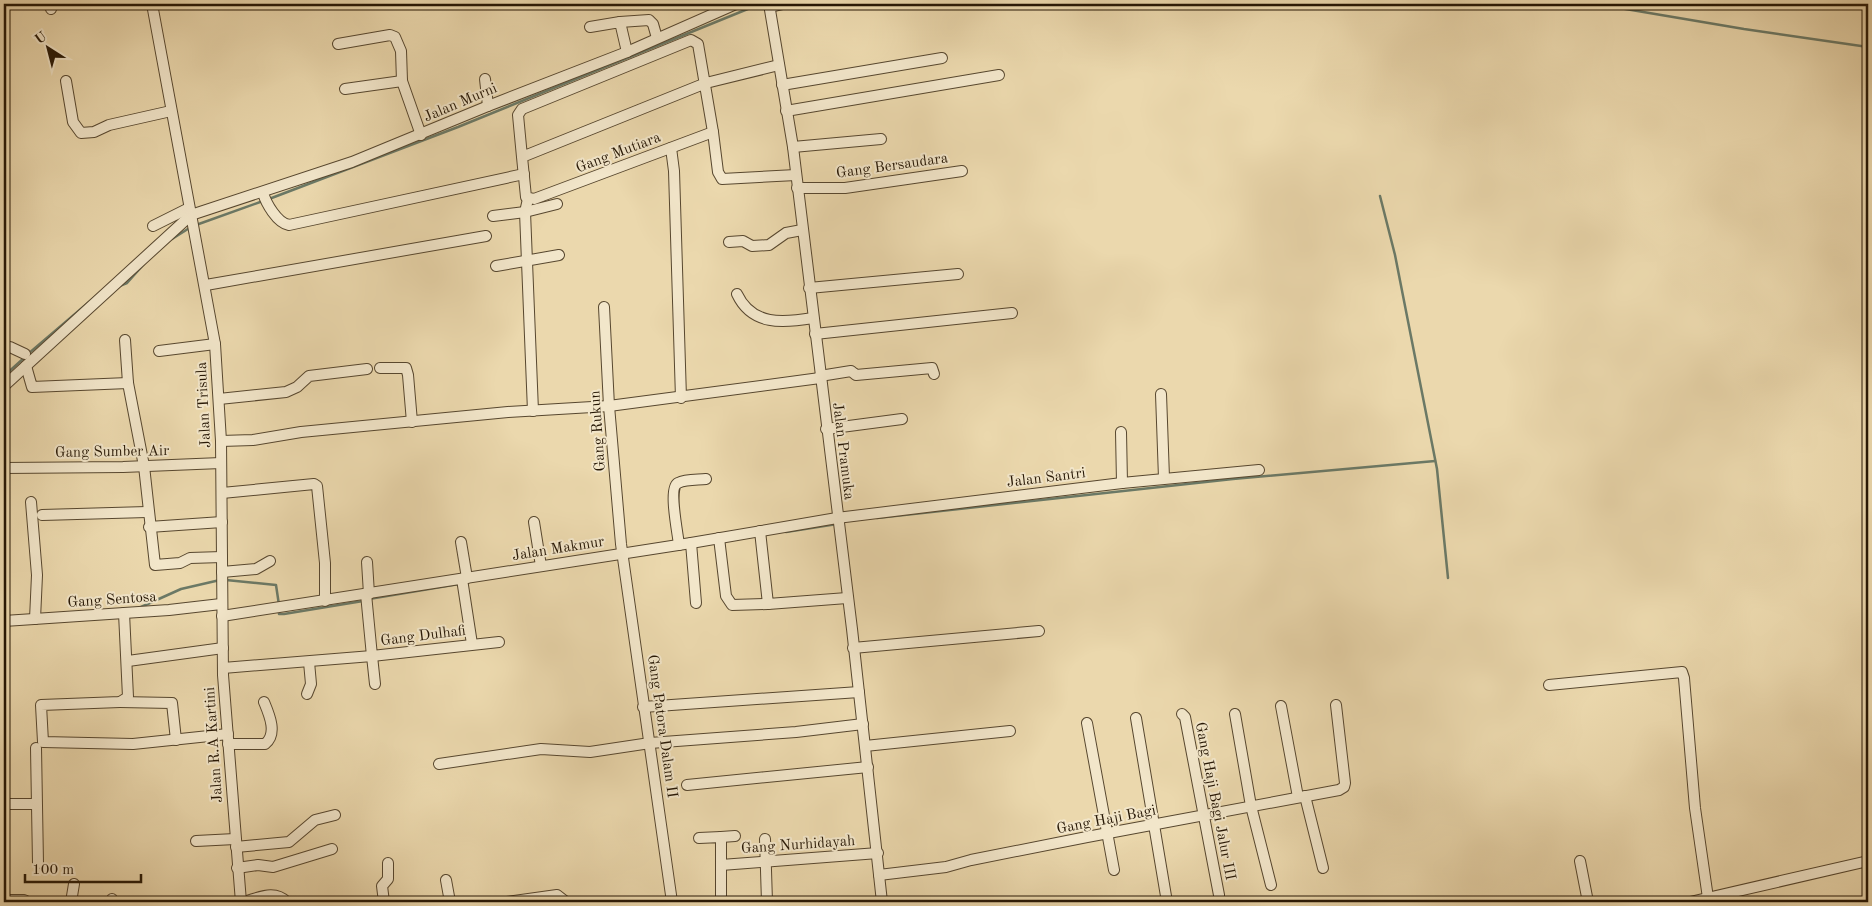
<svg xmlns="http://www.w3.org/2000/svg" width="1872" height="906" viewBox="0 0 1872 906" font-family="'Old Standard TT',serif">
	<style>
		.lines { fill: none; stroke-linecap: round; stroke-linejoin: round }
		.stream { stroke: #6b7966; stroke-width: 2.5 }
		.minor-casing { stroke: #57472f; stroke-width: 12 }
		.minor { stroke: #f2e6ca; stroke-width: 10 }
		.labels { text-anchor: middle; stroke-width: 4; stroke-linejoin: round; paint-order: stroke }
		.street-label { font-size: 15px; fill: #261705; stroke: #f2e6ca }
	</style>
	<rect width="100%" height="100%" fill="#ebd8ad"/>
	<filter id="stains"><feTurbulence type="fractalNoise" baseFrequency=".004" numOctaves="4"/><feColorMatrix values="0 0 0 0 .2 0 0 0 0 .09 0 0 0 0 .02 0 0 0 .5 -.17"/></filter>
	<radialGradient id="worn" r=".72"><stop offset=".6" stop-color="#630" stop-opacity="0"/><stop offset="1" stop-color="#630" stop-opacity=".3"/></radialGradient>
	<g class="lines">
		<!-- stream -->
		<g class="stream">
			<polyline points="1596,4 1744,29 1868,47"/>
			<polyline points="1380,196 1395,255 1437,469 1448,578"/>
			<polyline points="269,199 458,127 760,4"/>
			<polyline points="196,225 263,201"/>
			<polyline points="172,239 191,227"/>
			<polyline points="117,287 127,283 144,264"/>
			<polyline points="28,354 102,291"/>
			<polyline points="4,376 24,358"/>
			<polyline points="877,518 1233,479 1435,461"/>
			<polyline points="786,532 837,524"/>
			<polyline points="226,580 276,585 279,605"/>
			<polyline points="369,599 459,584"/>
			<polyline points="141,607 181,589 220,580"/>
			<polyline points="279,610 279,614 284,614 363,601"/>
		</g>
		<defs>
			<g id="minor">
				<polyline points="50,4 51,9"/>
				<polyline points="152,4 215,344 221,441 223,675 241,902"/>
				<polyline points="769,4 793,147 852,629 882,902"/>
				<polyline points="770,7 783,4"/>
				<polyline points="620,22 649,20 653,24 657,38"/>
				<polyline points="590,27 620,22 627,52"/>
				<polyline points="338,44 390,35 395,37 401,51 402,81 421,135"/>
				<polyline points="485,79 488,106"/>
				<polyline points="66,81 73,122 81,133 94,132 109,125 171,111"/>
				<polyline points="782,85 942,58"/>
				<polyline points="345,89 402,81"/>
				<polyline points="786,111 999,75"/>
				<polyline points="713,132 718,172 722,179 796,175"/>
				<polyline points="793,147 881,139"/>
				<polyline points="671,148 674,171 681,398"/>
				<polyline points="522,157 526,197 534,199 713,132 698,44 691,40 522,109 518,115 522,157 706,83 779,65"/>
				<polyline points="797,188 845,188 962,171"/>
				<path d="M263,193C266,203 277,223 289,225L524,174"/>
				<polyline points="528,199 525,212 533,411"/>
				<polyline points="493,216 525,212 557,204"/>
				<polyline points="153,226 189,208"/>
				<polyline points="729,242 743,241 752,246 769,245 786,233 802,230"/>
				<polyline points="496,266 559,255"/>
				<polyline points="206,285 486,236"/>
				<polyline points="809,288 958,274"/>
				<path d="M737,294C752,326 783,323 813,318"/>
				<polyline points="604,307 609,406 621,544 672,902"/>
				<polyline points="815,334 1012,313"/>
				<polyline points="125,340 128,383"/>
				<polyline points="4,347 10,347 25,354"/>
				<polyline points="159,351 215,344"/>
				<polyline points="26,366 32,387 128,383 144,466 155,565 180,563 190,558 222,557"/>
				<polyline points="380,368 406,368 408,375 412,422"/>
				<polyline points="820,376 851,371 856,375 932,368 934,374"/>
				<polyline points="4,386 191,215 352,162 488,106 627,52 736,4"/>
				<polyline points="1161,394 1164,478"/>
				<polyline points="219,399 286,392 297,387 309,376 367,369"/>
				<polyline points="826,429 902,419"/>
				<polyline points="1121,432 1122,483"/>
				<polyline points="221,441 253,440 301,432 508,412 609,406 820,378"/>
				<polyline points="4,468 123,467 221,463"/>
				<polyline points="222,493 314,484 317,486 325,563 325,601"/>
				<polyline points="31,502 37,575 35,619"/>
				<polyline points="42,515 147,512"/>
				<polyline points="534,522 541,566"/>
				<polyline points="149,527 222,522"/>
				<polyline points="760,531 768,604 847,598"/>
				<polyline points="719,538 726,596 732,605 768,604"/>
				<polyline points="461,542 467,578"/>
				<polyline points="691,543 696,603"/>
				<path d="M679,545C678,534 668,487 678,483C686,479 698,480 706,479"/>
				<polyline points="367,562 369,594"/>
				<polyline points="222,572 256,569 270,561"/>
				<polyline points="462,579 472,644"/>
				<polyline points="366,594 372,656 499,642"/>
				<polyline points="124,613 128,697 120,702 41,705 43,742 133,744 228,734"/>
				<polyline points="222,616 691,543 837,518 1122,483 1259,470"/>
				<polyline points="4,621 169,610 221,604"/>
				<polyline points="853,648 1039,631"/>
				<polyline points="128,661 223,648"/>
				<polyline points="223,668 372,656 375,684"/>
				<polyline points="1549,685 1682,672 1684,678 1695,808 1708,898"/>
				<polyline points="307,694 311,684 309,662"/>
				<polyline points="120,702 172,703 176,740"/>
				<polyline points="1281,706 1298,797"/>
				<polyline points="643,707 859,692"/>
				<polyline points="1182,714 1185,717 1219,895"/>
				<polyline points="1235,714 1251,806 1271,885"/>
				<polyline points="1136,718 1167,902"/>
				<polyline points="1087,723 1114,870"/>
				<path d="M228,744H265C278,734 269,714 264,702"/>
				<polyline points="865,746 1010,731"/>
				<polyline points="36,748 38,863"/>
				<polyline points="439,764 541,749 590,752 650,743 796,732 863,724"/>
				<polyline points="687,785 868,767"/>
				<polyline points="1305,796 1323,868"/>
				<polyline points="4,804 36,804"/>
				<polyline points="721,837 735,836"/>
				<polyline points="699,838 721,837 721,897"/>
				<polyline points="765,839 767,902"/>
				<polyline points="196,841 235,839"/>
				<polyline points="236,847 289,842 315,820 335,815"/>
				<polyline points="1580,861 1588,902"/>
				<polyline points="721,865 878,853"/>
				<polyline points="237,868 258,865 273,867 332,849"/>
				<polyline points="879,875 946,867 971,860 1087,837 1339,790 1344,787 1345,783 1336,705"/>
				<polyline points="446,880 450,902"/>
				<polyline points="4,900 24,900 28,902"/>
				<polyline points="71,902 74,884"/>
				<polyline points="112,902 112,899"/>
				<path d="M243,902C259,898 274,889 287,902"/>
				<polyline points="384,902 382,886 388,879 388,863"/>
				<polyline points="507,902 557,895 566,902"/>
				<polyline points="1690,902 1868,861"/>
			</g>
		</defs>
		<!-- minor casing -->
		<use href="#minor" class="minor-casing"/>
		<!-- minor -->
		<use href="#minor" class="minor"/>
	</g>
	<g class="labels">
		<!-- street labels -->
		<g class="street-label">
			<text transform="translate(460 102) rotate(-23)" y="5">Jalan Murni</text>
			<text transform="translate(618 152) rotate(-21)" y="5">Gang Mutiara</text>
			<text transform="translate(892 165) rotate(-8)" y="5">Gang Bersaudara</text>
			<text transform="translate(203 405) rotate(-93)" y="5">Jalan Trisula</text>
			<text transform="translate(597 431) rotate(-94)" y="5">Gang Rukun</text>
			<text transform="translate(112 451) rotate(-1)" y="5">Gang Sumber Air</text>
			<text transform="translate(844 451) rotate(83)" y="5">Jalan Pramuka</text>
			<text transform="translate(1046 477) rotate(-7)" y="5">Jalan Santri</text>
			<text transform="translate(558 548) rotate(-9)" y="5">Jalan Makmur</text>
			<text transform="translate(112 599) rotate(-4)" y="5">Gang Sentosa</text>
			<text transform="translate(423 635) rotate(-7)" y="5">Gang Dulhafi</text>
			<text transform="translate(663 726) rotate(82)" y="5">Gang Patora Dalam II</text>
			<text transform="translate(213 745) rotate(-94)" y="5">Jalan R.A Kartini</text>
			<text transform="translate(1216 801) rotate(79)" y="5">Gang Haji Bagi Jalur III</text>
			<text transform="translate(1106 819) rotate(-11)" y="5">Gang Haji Bagi</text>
			<text transform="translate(798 844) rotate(-4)" y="5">Gang Nurhidayah</text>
		</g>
	</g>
	<!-- margin -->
	<rect width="1872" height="906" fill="none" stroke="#ebd8ad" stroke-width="20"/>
	<rect x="5" y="5" width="1862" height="896" fill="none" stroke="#261705" stroke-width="2.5"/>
	<rect x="10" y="10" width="1852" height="886" fill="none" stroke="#261705"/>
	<!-- north arrow -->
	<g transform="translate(48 48) rotate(324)" stroke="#f2e6ca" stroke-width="4" paint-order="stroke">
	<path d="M0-4L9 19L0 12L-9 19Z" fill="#261705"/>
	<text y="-8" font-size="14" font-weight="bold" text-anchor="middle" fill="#261705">U</text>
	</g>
	<!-- scale -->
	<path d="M25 874v8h116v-8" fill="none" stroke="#261705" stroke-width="2.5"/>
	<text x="32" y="874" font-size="15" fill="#261705" stroke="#f2e6ca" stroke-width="4" paint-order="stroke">100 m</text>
	<rect width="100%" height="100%" filter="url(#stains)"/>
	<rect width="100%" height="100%" fill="url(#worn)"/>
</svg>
